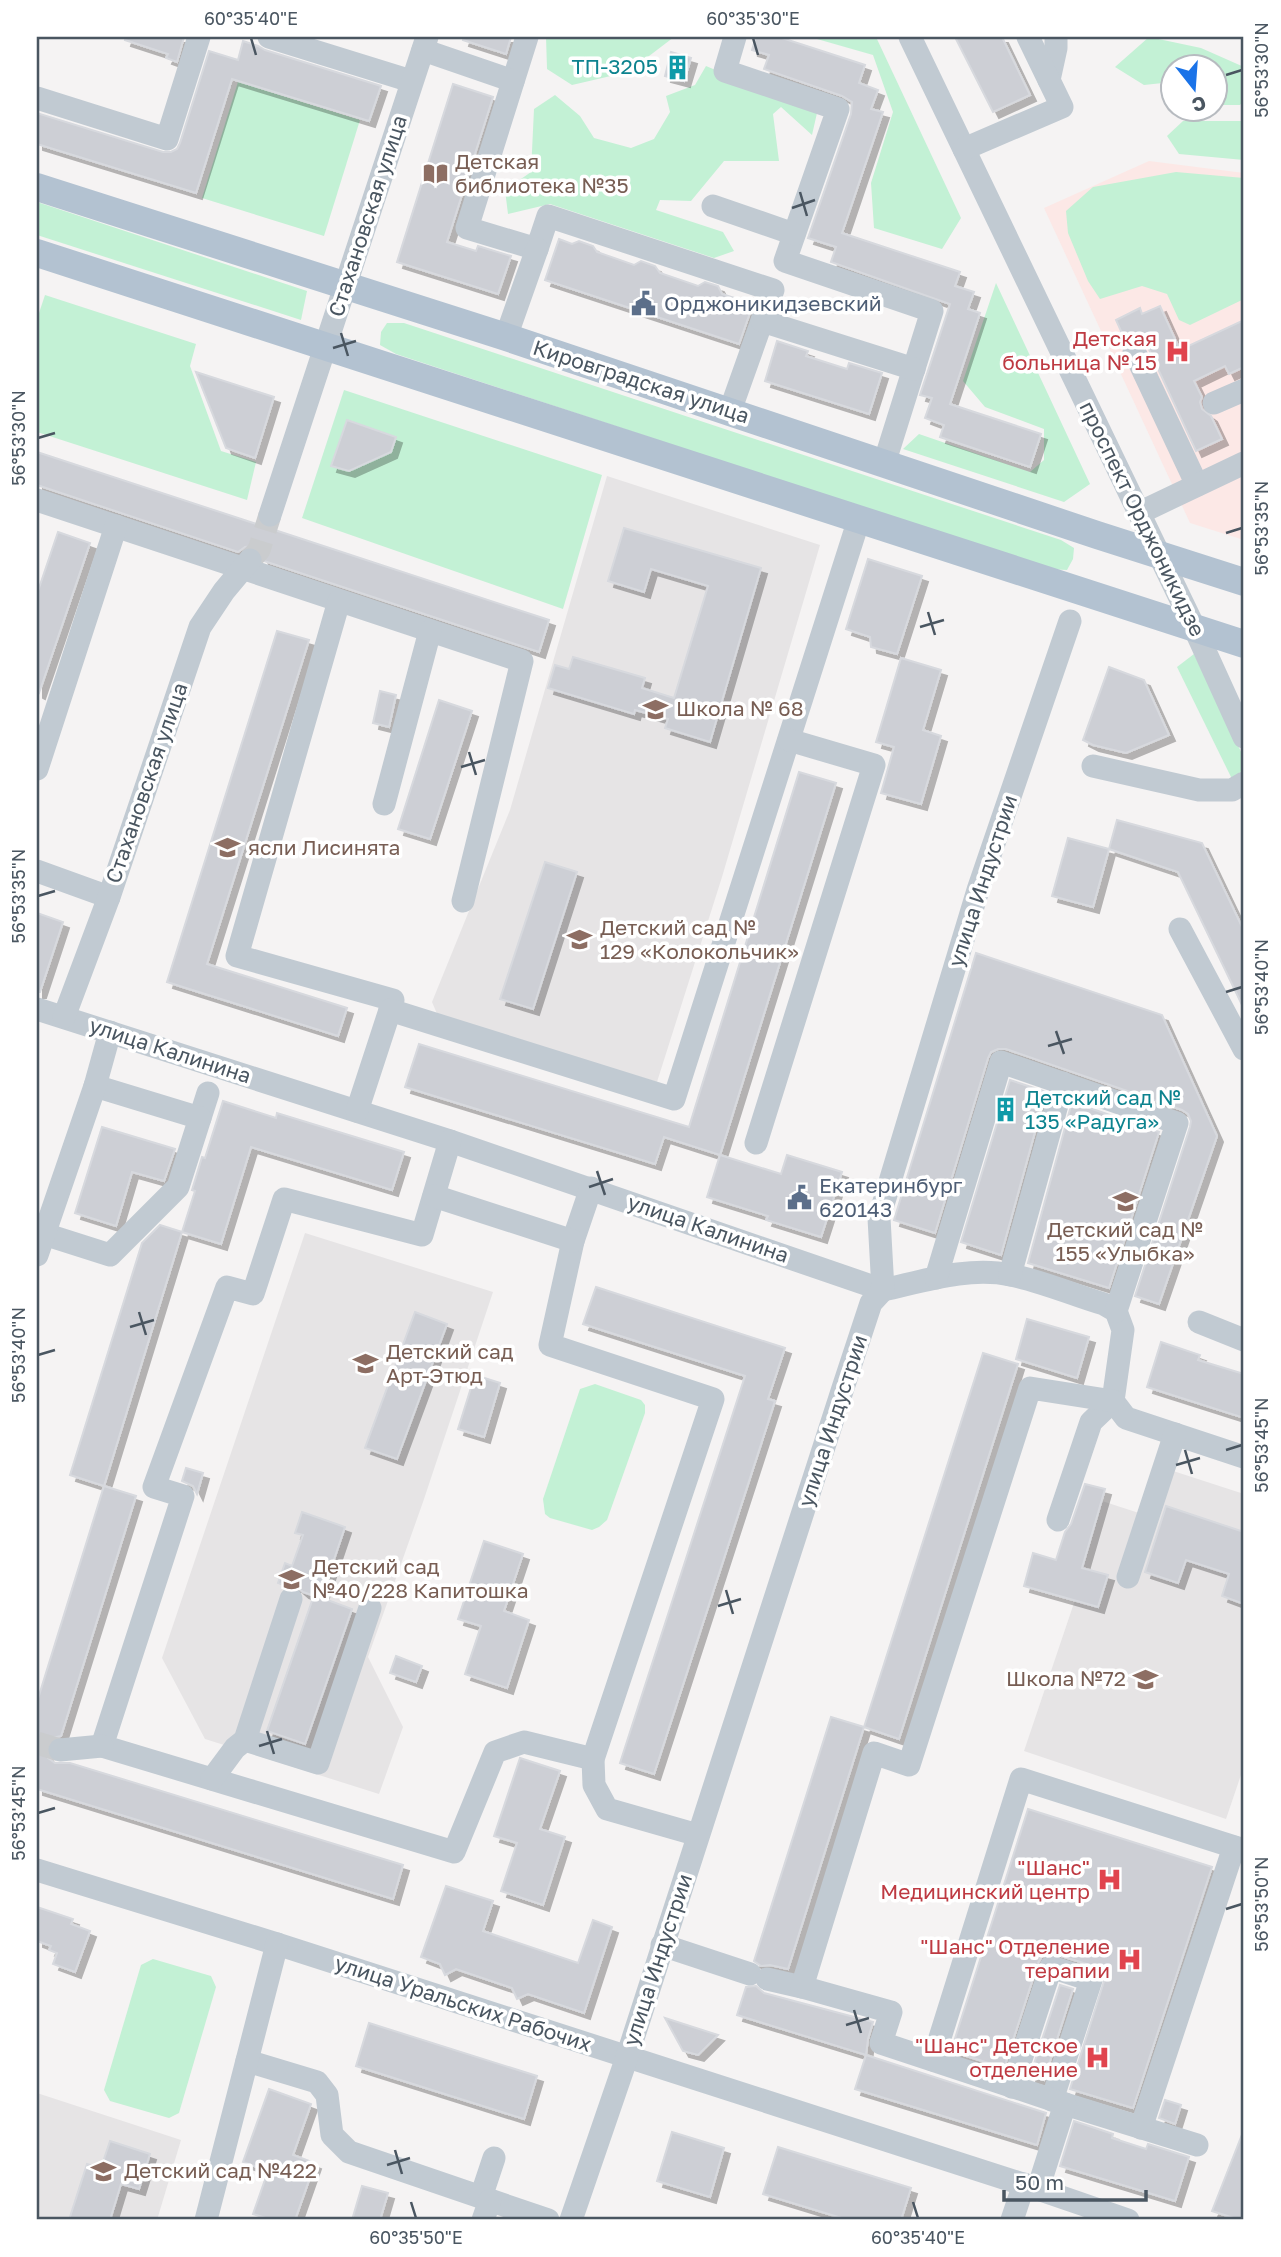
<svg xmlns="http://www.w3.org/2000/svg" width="1281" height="2257" viewBox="0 0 1281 2257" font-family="'Golos Text',sans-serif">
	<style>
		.education { fill: #e6e4e5 }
		.medical { fill: #fce8e6 }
		.green { fill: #c3f1d5 }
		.building { fill: #cdcfd5; stroke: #d7d9de; stroke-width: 2; filter: url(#shadow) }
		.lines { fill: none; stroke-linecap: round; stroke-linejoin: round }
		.minor-tunnel { stroke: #caccce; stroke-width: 23; stroke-dasharray: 23 11; stroke-linecap: butt }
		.minor { stroke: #c1cad2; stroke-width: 23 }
		.major { stroke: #b3c2d1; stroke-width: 28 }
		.ticks { fill: none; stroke: #4a5661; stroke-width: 2.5 }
		.labels { text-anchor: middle; stroke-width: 7; stroke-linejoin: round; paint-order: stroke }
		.culture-label { font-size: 21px; fill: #0d838f; stroke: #fff; text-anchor: end }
		.education-label { font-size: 21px; fill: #785e54; stroke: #fff; text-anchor: start }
		.street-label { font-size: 21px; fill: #4a5661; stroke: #fff }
		.service-label { font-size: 21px; fill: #4e5e75; stroke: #fff; text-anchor: start }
		.health-label { font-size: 21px; fill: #be3a42; stroke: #fff; text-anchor: end }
		.neatline { fill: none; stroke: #4a5661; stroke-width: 2.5 }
		.ticks-label { font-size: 18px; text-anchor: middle; fill: #4a5661 }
	</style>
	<defs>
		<filter id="shadow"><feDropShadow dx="6" dy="6" stdDeviation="0" flood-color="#0004"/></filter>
	</defs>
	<rect width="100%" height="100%" fill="#f5f3f3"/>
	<!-- education -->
	<g class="education">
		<polygon points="607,476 820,545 722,877 657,1082 438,1016 432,1002 510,810"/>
		<polygon points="305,1233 493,1292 423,1502 368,1657 403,1727 379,1794 205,1739 162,1658"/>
		<polygon points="1164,1468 1244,1494 1244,1766 1226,1819 1024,1751 1075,1600 1098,1606 1108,1576 1082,1568 1102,1501 1142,1514"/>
		<polygon points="37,2093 181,2140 157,2220 37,2220"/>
	</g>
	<!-- medical -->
	<polygon class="medical" points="1149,161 1244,173 1244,540 1190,523 1044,208"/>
	<!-- green -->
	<g class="green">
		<polygon points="546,37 674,37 628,72 572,85 547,69"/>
		<polygon points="810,37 876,37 961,218 942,249 874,228 871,183 893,112 873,55"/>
		<polygon points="1149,37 1201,48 1244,67 1244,100 1240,105 1215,105 1214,66 1172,66 1172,82 1144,85 1115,67"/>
		<polygon points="706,66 817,113 812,135 781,107 773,114 779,161 724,161 691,201 660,200 656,210 723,232 734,251 714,258 550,204 508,214 505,190 531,172 534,109 555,95 580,116 594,138 631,148 654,139 670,112 666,96 695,85"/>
		<polygon points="238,82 360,120 324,236 202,198"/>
		<polygon points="1183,121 1244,121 1244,160 1179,154 1167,136"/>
		<polygon points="1176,172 1244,178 1244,244 1241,247 1244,253 1244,299 1190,325 1179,320 1167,294 1142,286 1100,299 1088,281 1068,233 1066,211 1093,187"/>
		<polygon points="37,202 307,291 301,320 37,235"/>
		<polygon points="996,283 1090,484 1064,502 903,449 919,434 1030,472 1044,460 1044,429 985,407 963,381"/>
		<polygon points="45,295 196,344 190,366 221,451 256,462 247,500 37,432 37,319"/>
		<polygon points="387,323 404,323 1061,540 1074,548 1073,559 1067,570 1050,569 396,354 380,345 381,332"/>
		<polygon points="344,390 602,475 563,609 302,518"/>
		<polygon points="1194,654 1244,758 1244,769 1232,779 1177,667"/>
		<polygon points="595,1384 641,1400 645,1405 645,1413 607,1520 599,1527 592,1530 550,1518 545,1514 543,1499 580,1389"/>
		<polygon points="153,1959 211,1976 216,1987 179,2113 169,2118 110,2101 104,2090 141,1965"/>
	</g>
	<!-- building -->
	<g class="building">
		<polygon points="126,37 184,37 177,62 166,58 168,54 125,40"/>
		<polygon points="464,37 511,37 506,54 463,40"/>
		<polygon points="756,37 779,37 865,65 859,83 878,90 871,109 883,112 842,233 960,272 955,286 974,292 968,309 980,313 950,404 1041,434 1030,467 940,437 944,425 925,418 932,398 920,395 950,304 831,262 836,247 808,238 851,114 852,102 842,96 764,69 769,55 752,50"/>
		<polygon points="955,37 1002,37 1030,95 993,112"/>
		<polygon points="243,41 258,46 265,50 381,86 369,121 232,79 196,193 37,144 37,113 163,152 171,152 177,149 180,143 209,51 238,60"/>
		<polygon points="671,52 691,58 684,81 665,76"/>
		<polygon points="453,84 493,97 447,242 476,251 478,246 511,256 498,294 397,262"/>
		<polygon points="559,239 572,244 579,241 593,246 597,252 634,265 641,261 655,266 660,273 698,286 705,282 718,286 722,294 753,304 739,344 545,280"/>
		<polygon points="1160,306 1180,350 1244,320 1244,367 1229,374 1225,366 1194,381 1202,397 1200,402 1202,409 1211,416 1222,439 1196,451 1147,345 1136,335 1125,340 1116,320 1140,308 1142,314"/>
		<polygon points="777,341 808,351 806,356 847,369 849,363 882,373 869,414 765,381"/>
		<polygon points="196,372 274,397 255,458 226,448"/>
		<polygon points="347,420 396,437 391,452 349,471 331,466"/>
		<polygon points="37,452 549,620 539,652 264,561 259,550 253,546 245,547 238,552 37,485"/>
		<polygon points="624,528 761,568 710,742 665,728 668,719 635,710 634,714 548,688 555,665 569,669 573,657 645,678 642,688 674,698 708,586 651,569 644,592 608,581"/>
		<polygon points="58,532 90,543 39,693 37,692 37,594"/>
		<polygon points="868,559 922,576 897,654 871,647 870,637 846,629"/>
		<polygon points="277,631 309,640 207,964 347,1008 338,1036 167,982"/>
		<polygon points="901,658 941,670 923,730 941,736 921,804 881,793 894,747 876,742"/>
		<polygon points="1109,667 1144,680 1169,735 1126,753 1093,745 1083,740"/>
		<polygon points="380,691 396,695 389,727 373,723"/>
		<polygon points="439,700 472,711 430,839 398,829"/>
		<polygon points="799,772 836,783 720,1155 664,1137 655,1164 405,1087 419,1044 689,1127"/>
		<polygon points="1117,820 1202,843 1244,931 1244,1009 1178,872 1109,849"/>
		<polygon points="1068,838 1109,849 1093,907 1052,896"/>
		<polygon points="545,862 577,872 533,1009 500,999"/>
		<polygon points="37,913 63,922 40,992 37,992"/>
		<polygon points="976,953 1162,1015 1217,1136 1159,1304 1135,1296 1190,1127 1191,1121 1188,1114 1182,1110 1006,1049 998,1049 991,1052 988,1058 935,1233 894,1220"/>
		<polygon points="1010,1080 1046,1092 1001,1255 961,1242"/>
		<polygon points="223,1101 276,1118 277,1113 404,1152 392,1190 251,1147 221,1244 182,1232 195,1191 192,1190 202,1157 205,1158"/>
		<polygon points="1072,1102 1159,1132 1109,1288 1028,1263"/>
		<polygon points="102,1127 175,1149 164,1181 132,1172 116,1226 75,1213"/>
		<polygon points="720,1155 781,1174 787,1155 842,1172 821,1237 766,1220 768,1216 707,1197"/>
		<polygon points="160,1225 182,1232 104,1486 70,1475 142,1243"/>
		<polygon points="596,1287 785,1348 768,1399 775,1401 654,1774 620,1763 745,1376 583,1324"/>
		<polygon points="415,1312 447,1324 397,1459 365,1448"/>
		<polygon points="1027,1319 1089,1337 1077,1378 1016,1359"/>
		<polygon points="1161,1342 1200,1355 1198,1360 1244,1374 1244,1418 1147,1387"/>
		<polygon points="983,1353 1018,1364 899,1739 864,1727"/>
		<polygon points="475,1375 500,1383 484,1437 458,1429"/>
		<polygon points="186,1468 203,1473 197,1494 193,1486 182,1481"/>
		<polygon points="1085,1484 1105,1489 1082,1568 1108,1575 1098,1607 1024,1586 1033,1553 1056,1560 1065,1532 1071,1524"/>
		<polygon points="104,1486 136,1496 61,1736 52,1738 48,1744 46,1751 48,1758 55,1763 70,1763 403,1865 393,1899 37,1789 37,1702"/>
		<polygon points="1166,1506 1244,1532 1244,1604 1222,1596 1229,1574 1186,1560 1178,1583 1145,1572"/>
		<polygon points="302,1512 345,1527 321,1598 303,1592 296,1586 286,1586 278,1583 285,1563 292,1566 303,1535 295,1533"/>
		<polygon points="484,1541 523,1554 504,1611 529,1620 507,1688 465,1674 481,1626 458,1619"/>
		<polygon points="314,1595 352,1609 305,1744 267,1731"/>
		<polygon points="396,1656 422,1666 416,1682 390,1673"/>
		<polygon points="831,1717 864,1727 788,1969 770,1965 761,1966 754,1961"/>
		<polygon points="520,1758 560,1771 540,1829 565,1837 543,1905 501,1891 517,1843 494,1836"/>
		<polygon points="1028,1809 1212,1867 1133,2108 1070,2089 1105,1978 1102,1971 1096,1967 1055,1954 1049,1953 1042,1956 1038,1963 1004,2068 951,2051"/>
		<polygon points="446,1886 493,1901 483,1931 578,1963 593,1920 612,1927 584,2013 528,1994 517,1999 512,1988 456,1969 445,1975 440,1964 421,1957"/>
		<polygon points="37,1907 73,1919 71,1924 90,1931 75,1972 53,1964 57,1953 49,1950 51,1946 37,1941"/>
		<polygon points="1060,1985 1073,1989 1044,2080 1030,2076"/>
		<polygon points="756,1986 764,1993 873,2022 868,2039 866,2055 737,2015 746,1987"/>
		<polygon points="665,2018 718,2035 698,2055 683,2051"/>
		<polygon points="369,2023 537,2076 524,2119 356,2066"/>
		<polygon points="866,2055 1046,2113 1037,2145 855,2089"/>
		<polygon points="269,2089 311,2104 293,2155 315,2163 295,2220 272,2220 253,2214 268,2171 243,2162"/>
		<polygon points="1165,2100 1181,2105 1175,2124 1159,2118"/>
		<polygon points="1074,2121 1113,2134 1112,2138 1146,2149 1148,2144 1189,2157 1175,2201 1060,2166"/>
		<polygon points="672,2132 724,2148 710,2197 657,2181"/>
		<polygon points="1243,2132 1244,2220 1240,2220 1212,2211"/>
		<polygon points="110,2141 150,2154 139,2189 121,2184 110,2220 69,2220 87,2164 101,2168"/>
		<polygon points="778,2147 911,2188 901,2220 848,2220 763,2194"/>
		<polygon points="362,2186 388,2193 380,2220 352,2220"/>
	</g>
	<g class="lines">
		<!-- minor-tunnel -->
		<g class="minor-tunnel">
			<polyline points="250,560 259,550 270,515"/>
			<polyline points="37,1743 60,1750"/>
		</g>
		<!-- minor -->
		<g class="minor">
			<polyline points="269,37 411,81"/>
			<polyline points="527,37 467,228 537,249 548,216 773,290 730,411"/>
			<polyline points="735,37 725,71 838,109 785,261 932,311 884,464"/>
			<polyline points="910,37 1194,627 1244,737"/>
			<polyline points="423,50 513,81"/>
			<polyline points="1049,80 1056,48 1056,37"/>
			<polyline points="37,98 167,139 199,37"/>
			<polyline points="964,149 1062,107 1028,37"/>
			<polyline points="713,206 794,234"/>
			<polyline points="762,321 914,369"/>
			<polyline points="506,337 537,249"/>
			<polyline points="1134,351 1197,485"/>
			<polyline points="1214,403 1244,390"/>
			<polyline points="37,500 522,661 463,901"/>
			<polyline points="1139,513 1244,463"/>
			<polyline points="270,515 427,37"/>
			<polyline points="339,601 237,956 393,1000 390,1010"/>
			<polyline points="1093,766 1199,790 1232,790 1244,783"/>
			<polyline points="37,769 116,526"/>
			<polyline points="384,804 430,631"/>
			<polyline points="37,871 109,897"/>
			<polyline points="1180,929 1244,1049"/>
			<path d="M37,1009L450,1141L883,1290C924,1281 969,1266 1011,1275C1042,1281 1073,1295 1104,1304L1116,1311L1123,1330L1113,1401L1126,1418L1244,1457"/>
			<polyline points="64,1017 109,897 200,627 224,591 250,560"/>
			<polyline points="357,1111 390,1010 674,1099 859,519"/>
			<polyline points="200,1118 208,1093"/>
			<polyline points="450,1141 422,1235 284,1199 253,1294 227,1287 154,1487 183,1496 102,1746 454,1852 495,1752 524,1742 593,1759"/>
			<polyline points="756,1143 874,765 789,740"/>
			<polyline points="591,1188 573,1241 550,1345 713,1399 593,1759 594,1785 607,1809 698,1835"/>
			<polyline points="434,1196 573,1241"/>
			<polyline points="44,1234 110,1255 178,1187 200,1118 95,1086"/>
			<polyline points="37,1255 95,1086 110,1032"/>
			<polyline points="1010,1275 1063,1083"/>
			<polyline points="936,1278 1001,1062 1177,1123 1116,1311"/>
			<polyline points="1199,1322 1244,1340"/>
			<polyline points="1058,1520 1091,1422 1113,1401"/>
			<polyline points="1128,1577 1175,1434"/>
			<polyline points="245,1740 318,1763 370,1608"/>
			<polyline points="60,1750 102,1746"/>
			<polyline points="212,1779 235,1748 245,1740 291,1599"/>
			<polyline points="37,1870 277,1944 1038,2189 1128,2220"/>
			<polyline points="662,1945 750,1974"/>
			<polyline points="767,1979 802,1987"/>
			<polyline points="933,2060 1021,1779 1244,1850"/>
			<polyline points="247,2061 317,2082 327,2095 332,2135 349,2152 548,2220"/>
			<polyline points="1012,2087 1051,1967 1091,1980 1052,2100"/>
			<polyline points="1065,2104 1197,2145"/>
			<polyline points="1141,2128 1234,1847"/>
			<polyline points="1038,2189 1065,2104 881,2043 891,2012 802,1987 874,1753 909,1765 1030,1388 1113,1401"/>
			<polyline points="481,2197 494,2158"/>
			<polyline points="206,2220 277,1944"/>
			<polyline points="483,2220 490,2200"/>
			<polyline points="571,2220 627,2057 843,1388 871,1303 883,1290 879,1218 978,890 1070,621"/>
			<polyline points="1012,2220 1024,2184"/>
		</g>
		<!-- major -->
		<g class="major">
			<polyline points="37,187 506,337 1097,535 1244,582"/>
			<polyline points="37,253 1244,644"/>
		</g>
	</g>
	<!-- ticks -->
	<path class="ticks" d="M251,38L256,55M753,38L758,55M1226,75L1242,70M800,192L807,216M792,208L815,200M341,333L348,356M333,348L356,341M38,438L55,433M1226,533L1242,528M928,612L935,635M920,627L944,620M469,752L476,775M461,767L485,760M38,896L55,891M1226,992L1242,987M1056,1031L1064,1054M1048,1046L1072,1039M597,1171L605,1195M589,1187L613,1179M139,1312L146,1335M130,1327L154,1320M38,1355L55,1350M1185,1450L1192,1474M1226,1450L1242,1445M1176,1465L1200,1458M726,1590L733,1614M718,1606L741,1599M267,1731L274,1754M259,1746L282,1739M38,1813L55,1808M1226,1909L1242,1904M854,2010L861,2033M846,2025L869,2018M395,2150L402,2174M387,2165L410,2158M411,2202L416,2218M913,2202L918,2218"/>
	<!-- icons -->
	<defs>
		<symbol id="building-bare" viewBox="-9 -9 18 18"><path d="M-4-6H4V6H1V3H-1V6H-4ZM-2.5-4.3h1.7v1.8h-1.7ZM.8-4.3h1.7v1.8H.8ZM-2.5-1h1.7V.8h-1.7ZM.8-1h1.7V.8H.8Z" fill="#0f9aa8" stroke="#fff" stroke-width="2.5" paint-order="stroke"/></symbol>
		<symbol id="library-bare" viewBox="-9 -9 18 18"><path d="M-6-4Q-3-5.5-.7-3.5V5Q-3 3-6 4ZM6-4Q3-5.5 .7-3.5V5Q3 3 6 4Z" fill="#8d6e63" stroke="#fff" stroke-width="2.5" paint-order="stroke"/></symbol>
		<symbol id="civic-bare" viewBox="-9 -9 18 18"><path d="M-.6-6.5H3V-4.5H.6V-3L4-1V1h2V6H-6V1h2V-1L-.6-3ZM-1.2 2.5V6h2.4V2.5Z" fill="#5c6f8a" stroke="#fff" stroke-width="2.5" paint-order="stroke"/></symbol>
		<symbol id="hospital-bare" viewBox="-9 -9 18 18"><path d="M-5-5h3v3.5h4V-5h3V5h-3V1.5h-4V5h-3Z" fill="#e0444e" stroke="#fff" stroke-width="2.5" paint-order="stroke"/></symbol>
		<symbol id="school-bare" viewBox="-9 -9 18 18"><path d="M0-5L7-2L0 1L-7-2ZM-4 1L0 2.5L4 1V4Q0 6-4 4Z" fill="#8d6e63" stroke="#fff" stroke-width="2.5" paint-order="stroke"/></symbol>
	</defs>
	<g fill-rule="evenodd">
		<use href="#building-bare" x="660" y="50" width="35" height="35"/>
		<use href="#library-bare" x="418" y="156" width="35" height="35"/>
		<use href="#civic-bare" x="626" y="286" width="35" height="35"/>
		<use href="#hospital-bare" x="1160" y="334" width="35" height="35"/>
		<use href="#school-bare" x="638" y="692" width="35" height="35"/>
		<use href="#school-bare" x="210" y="830" width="35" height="35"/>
		<use href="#school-bare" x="562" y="922" width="35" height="35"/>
		<use href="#building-bare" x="988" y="1092" width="35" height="35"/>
		<use href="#civic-bare" x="782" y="1180" width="35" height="35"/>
		<use href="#school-bare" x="1108" y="1184" width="35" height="35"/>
		<use href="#school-bare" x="348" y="1346" width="35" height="35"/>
		<use href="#school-bare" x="274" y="1562" width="35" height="35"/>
		<use href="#school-bare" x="1128" y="1662" width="35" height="35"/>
		<use href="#hospital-bare" x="1092" y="1862" width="35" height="35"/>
		<use href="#hospital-bare" x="1112" y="1942" width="35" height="35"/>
		<use href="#hospital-bare" x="1080" y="2040" width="35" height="35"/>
		<use href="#school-bare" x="86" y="2154" width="35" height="35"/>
	</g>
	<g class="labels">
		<!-- culture labels -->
		<g class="culture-label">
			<text x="658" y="74">ТП-3205</text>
			<text x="1025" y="1105" text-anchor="start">Детский сад №<tspan x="1025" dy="24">135 «Радуга»</tspan></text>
		</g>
		<!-- education labels -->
		<g class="education-label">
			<text x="455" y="169">Детская<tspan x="455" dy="24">библиотека №35</tspan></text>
			<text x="676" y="716">Школа № 68</text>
			<text x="248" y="855">ясли Лисинята</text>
			<text x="600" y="935">Детский сад №<tspan x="600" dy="24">129 «Колокольчик»</tspan></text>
			<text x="1125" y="1237" text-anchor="middle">Детский сад №<tspan x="1125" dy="24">155 «Улыбка»</tspan></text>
			<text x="386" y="1359">Детский сад<tspan x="386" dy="24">Арт-Этюд</tspan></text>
			<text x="312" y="1574">Детский сад<tspan x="312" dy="24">№40/228 Капитошка</tspan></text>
			<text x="1126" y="1686" text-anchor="end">Школа №72</text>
			<text x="124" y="2178">Детский сад №422</text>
		</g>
		<!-- street labels -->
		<g class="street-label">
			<text transform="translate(368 216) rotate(-72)" y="7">Стахановская улица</text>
			<text transform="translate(641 382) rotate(18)" y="7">Кировградская улица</text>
			<text transform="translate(1142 519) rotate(64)" y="7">проспект Орджоникидзе</text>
			<text transform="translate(147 783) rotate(-71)" y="7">Стахановская улица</text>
			<text transform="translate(983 881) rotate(-72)" y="7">улица Индустрии</text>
			<text transform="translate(170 1051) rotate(18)" y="7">улица Калинина</text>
			<text transform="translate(708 1229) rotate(19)" y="7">улица Калинина</text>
			<text transform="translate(833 1421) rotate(-72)" y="7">улица Индустрии</text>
			<text transform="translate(658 1960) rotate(-72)" y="7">улица Индустрии</text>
			<text transform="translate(463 2004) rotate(18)" y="7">улица Уральских Рабочих</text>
		</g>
		<!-- service labels -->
		<g class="service-label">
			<text x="664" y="311">Орджоникидзевский</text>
			<text x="819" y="1193">Екатеринбург<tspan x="819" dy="24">620143</tspan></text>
		</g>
		<!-- health labels -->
		<g class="health-label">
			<text x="1157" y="346">Детская<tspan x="1157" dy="24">больница № 15</tspan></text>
			<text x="1090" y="1875">"Шанс"<tspan x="1090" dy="24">Медицинский центр</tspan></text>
			<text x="1110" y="1954">"Шанс" Отделение<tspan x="1110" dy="24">терапии</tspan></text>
			<text x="1078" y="2053">"Шанс" Детское<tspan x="1078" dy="24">отделение</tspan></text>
		</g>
	</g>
	<!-- border -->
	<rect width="1281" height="2257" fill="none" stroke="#ffffff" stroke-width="77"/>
	<!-- north arrow -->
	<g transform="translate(1194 88) rotate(163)"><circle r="33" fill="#ffffff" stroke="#b7bbc0" stroke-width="2"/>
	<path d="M0-5L12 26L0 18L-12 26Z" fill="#1a73e8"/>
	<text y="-10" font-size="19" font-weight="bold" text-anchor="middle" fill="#4a5661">С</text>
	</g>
	<!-- scale -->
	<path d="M1004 2190v10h142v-10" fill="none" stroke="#4a5661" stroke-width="3.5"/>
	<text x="1015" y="2190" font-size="21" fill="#4a5661" stroke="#ffffff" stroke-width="5" paint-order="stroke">50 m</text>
	<rect x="38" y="38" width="1204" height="2180" class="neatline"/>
	<g class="ticks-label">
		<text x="251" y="25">60°35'40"E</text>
		<text x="753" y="25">60°35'30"E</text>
		<text transform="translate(1262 70) rotate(-90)" y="6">56°53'30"N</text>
		<text transform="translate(19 438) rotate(-90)" y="6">56°53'30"N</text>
		<text transform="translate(1262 528) rotate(-90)" y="6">56°53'35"N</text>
		<text transform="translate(19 896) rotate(-90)" y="6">56°53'35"N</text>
		<text transform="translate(1262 987) rotate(-90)" y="6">56°53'40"N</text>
		<text transform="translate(19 1355) rotate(-90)" y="6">56°53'40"N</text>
		<text transform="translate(1262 1445) rotate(-90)" y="6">56°53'45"N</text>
		<text transform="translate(19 1813) rotate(-90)" y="6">56°53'45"N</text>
		<text transform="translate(1262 1904) rotate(-90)" y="6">56°53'50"N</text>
		<text x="416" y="2244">60°35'50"E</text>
		<text x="918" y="2244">60°35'40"E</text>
	</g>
</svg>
